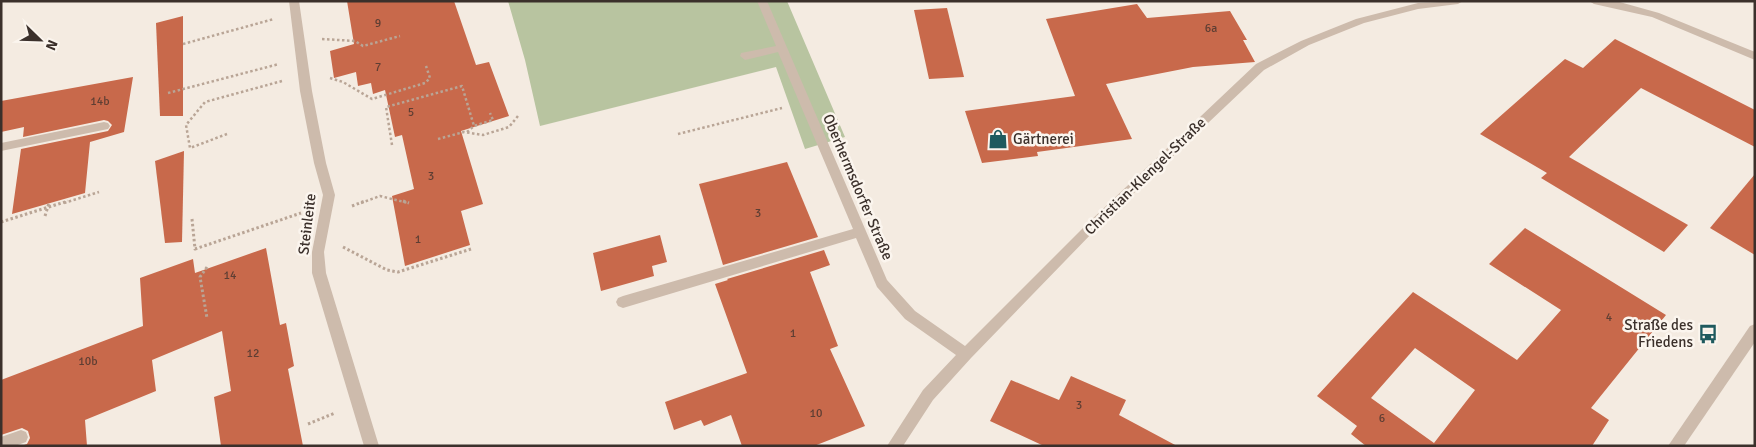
<svg xmlns="http://www.w3.org/2000/svg" width="1756" height="447" viewBox="0 0 1756 447" font-family="Signika,sans-serif">
	<style>
		.green { fill: #b8c4a0 }
		.building { fill: #c8694b; fill-rule: evenodd }
		.lines { fill: none; stroke-linecap: round; stroke-linejoin: round }
		.path-far1 { stroke: #b9a596; stroke-width: 2.5; stroke-dasharray: 2.5 2.5; stroke-linecap: butt }
		.path { stroke: #b9a596; stroke-width: 3; stroke-dasharray: 2.5 2.5; stroke-linecap: butt }
		.minor { fill: #cdbbac; fill-rule: evenodd }
		.labels { text-anchor: middle; stroke-width: 5; stroke-linejoin: round; paint-order: stroke }
		.number-label { font-size: 12px; fill: #5e3e33 }
		.poi-label { font-size: 15px; fill: #3b302b; stroke: #fbf5ee; text-anchor: start }
		.street-label { font-size: 15px; fill: #3b302b; stroke: #fbf5ee }
	</style>
	<rect width="100%" height="100%" fill="#f4ebe1"/>
	<!-- green -->
	<polygon class="green" points="508,1 787,1 845,137 805,149 776,67 540,126 525,60"/>
	<!-- building -->
	<g class="building">
		<polygon points="347,1 454,1 476,65 489,62 509,116 461,131 483,204 461,211 470,245 405,266 392,196 414,189 402,135 395,137 385,90 373,94 371,83 358,86 356,72 334,78 330,51 354,44"/>
		<polygon points="1137,4 1147,18 1230,11 1247,40 1243,40 1255,62 1193,67 1106,84 1132,139 1037,152 1038,156 982,163 965,111 1075,96 1046,19"/>
		<polygon points="947,8 964,77 929,79 914,10"/>
		<polygon points="183,16 183,116 160,116 156,23"/>
		<polygon points="1615,39 1755,110 1755,147 1641,88 1569,157 1688,225 1664,252 1541,178 1547,173 1480,134 1565,59 1583,68"/>
		<polygon points="133,77 124,132 90,142 85,193 12,214 21,149 108,131 112,125 108,121 104,120 23,137 24,127 1,132 1,101"/>
		<polygon points="184,151 182,242 165,243 155,161"/>
		<polygon points="787,162 818,237 723,265 699,184"/>
		<polygon points="1755,174 1755,255 1710,228"/>
		<path d="M1525,228L1666,315L1591,408L1609,420L1592,446H1366L1351,434L1357,426L1317,396L1413,292L1517,360L1561,310L1489,264ZM1415,348L1475,390L1434,443L1371,398Z"/>
		<polygon points="660,235 667,262 652,266 654,276 601,291 593,253"/>
		<polygon points="266,248 280,325 286,323 294,366 288,369 303,446 221,446 214,397 231,391 222,331 152,360 156,391 85,420 87,446 21,446 27,444 30,438 28,431 22,428 1,435 1,380 143,326 140,278 193,259 195,273"/>
		<polygon points="824,250 830,265 810,272 838,346 830,349 865,426 814,446 742,446 731,415 704,426 701,420 674,430 665,402 747,373 715,284 728,280 727,279"/>
		<polygon points="1071,376 1126,400 1119,415 1177,446 1044,446 990,421 1011,380 1059,400"/>
	</g>
	<g class="lines">
		<!-- path-far1 -->
		<g class="path-far1">
			<polyline points="322,39 355,41 363,46 400,36"/>
			<polyline points="183,44 274,19"/>
			<polyline points="330,78 343,82 372,99 425,83 430,78 426,66"/>
			<polyline points="168,93 279,64"/>
			<polyline points="467,132 474,126 493,120 490,113"/>
			<polyline points="227,134 190,148 186,125 205,102 282,81"/>
			<polyline points="678,134 782,108"/>
			<polyline points="438,139 464,132 483,135 509,127 518,116"/>
			<polyline points="392,145 386,107 462,86 474,126"/>
			<polyline points="64,203 99,192"/>
			<polyline points="361,203 380,196 408,203"/>
		</g>
		<!-- path -->
		<g class="path">
			<polyline points="403,201 409,203"/>
			<polyline points="352,206 365,201"/>
			<polyline points="45,216 49,203"/>
			<polyline points="192,219 195,249 301,213"/>
			<polyline points="1,222 68,201"/>
			<polyline points="343,247 387,270 398,272 471,249"/>
			<polyline points="207,267 200,277 207,318"/>
			<polyline points="308,424 335,413"/>
		</g>
		<!-- minor -->
		<g class="minor">
			<polygon points="289,1 299,1 312,91 326,163 335,195 324,252 326,273 379,446 364,446 312,273 312,252 323,195 314,163 300,91"/>
			<polygon points="757,1 767,1 887,280 915,311 965,346 1088,223 1256,64 1301,41 1356,19 1418,3 1463,1 1458,4 1418,9 1364,23 1309,45 1264,70 1096,229 971,358 933,400 903,446 887,446 923,390 956,355 905,319 877,287 856,238 623,308 618,306 616,302 618,298 623,296 853,229 778,52 745,60 740,56 741,53 776,46"/>
			<polygon points="1589,1 1616,1 1659,13 1755,52 1755,60 1652,17 1594,4"/>
			<polygon points="104,122 108,123 110,126 108,129 1,151 1,143"/>
			<polygon points="1755,324 1755,342 1684,446 1668,446 1750,326"/>
			<polygon points="21,430 26,432 28,437 26,442 15,446 1,446 1,437"/>
		</g>
	</g>
	<!-- icons -->
	<defs>
		<symbol id="shop-bare" viewBox="-9 -9 18 18"><path d="M-5-2.5h2.3a2.7 3.5 0 0 1 5.4 0H5L5.5 6h-11ZM-1.5-2.5h3a1.5 2.3 0 0 0-3 0Z" fill="#1f5a5e" stroke="#fbf5ee" stroke-width="2.5" paint-order="stroke"/></symbol>
		<symbol id="bus-bare" viewBox="-9 -9 18 18"><path d="M-5-6H5V4H4V6H2V4H-2V6H-4V4H-5ZM-3.5-4V0h7V-4ZM-3.5 1.2v1.5H-2V1.2ZM2 1.2v1.5H3.5V1.2Z" fill="#1f5a5e" stroke="#fbf5ee" stroke-width="2.5" paint-order="stroke"/></symbol>
	</defs>
	<g fill-rule="evenodd">
		<use href="#shop-bare" x="984" y="125" width="28" height="28"/>
		<use href="#bus-bare" x="1694" y="320" width="28" height="28"/>
	</g>
	<g class="labels">
		<!-- number labels -->
		<g class="number-label">
			<text x="378" y="27">9</text>
			<text x="1211" y="32">6a</text>
			<text x="378" y="71">7</text>
			<text x="100" y="105">14b</text>
			<text x="411" y="116">5</text>
			<text x="431" y="180">3</text>
			<text x="758" y="217">3</text>
			<text x="418" y="243">1</text>
			<text x="230" y="279">14</text>
			<text x="1609" y="321">4</text>
			<text x="793" y="337">1</text>
			<text x="253" y="357">12</text>
			<text x="88" y="365">10b</text>
			<text x="1079" y="409">3</text>
			<text x="816" y="417">10</text>
			<text x="1382" y="422">6</text>
		</g>
		<!-- poi labels -->
		<g class="poi-label">
			<text x="1013" y="144">Gärtnerei</text>
			<text x="1693" y="330" text-anchor="end">Straße des<tspan x="1693" dy="17">Friedens</tspan></text>
		</g>
		<!-- street labels -->
		<g class="street-label">
			<text transform="translate(1145 176) rotate(-44)" y="5">Christian-Klengel-Straße</text>
			<text transform="translate(858 187) rotate(67)" y="5">Oberhermsdorfer Straße</text>
			<text transform="translate(307 224) rotate(-83)" y="5">Steinleite</text>
		</g>
	</g>
	<!-- border -->
	<rect width="1756" height="447" fill="none" stroke="#3b302b" stroke-width="5"/>
	<!-- north arrow -->
	<g transform="translate(40 40) rotate(113)" stroke="#fbf5ee" stroke-width="4" paint-order="stroke">
	<path d="M0-4L9 19L0 12L-9 19Z" fill="#3b302b"/>
	<text y="-8" font-size="14" font-weight="bold" text-anchor="middle" fill="#3b302b">N</text>
	</g>
</svg>
